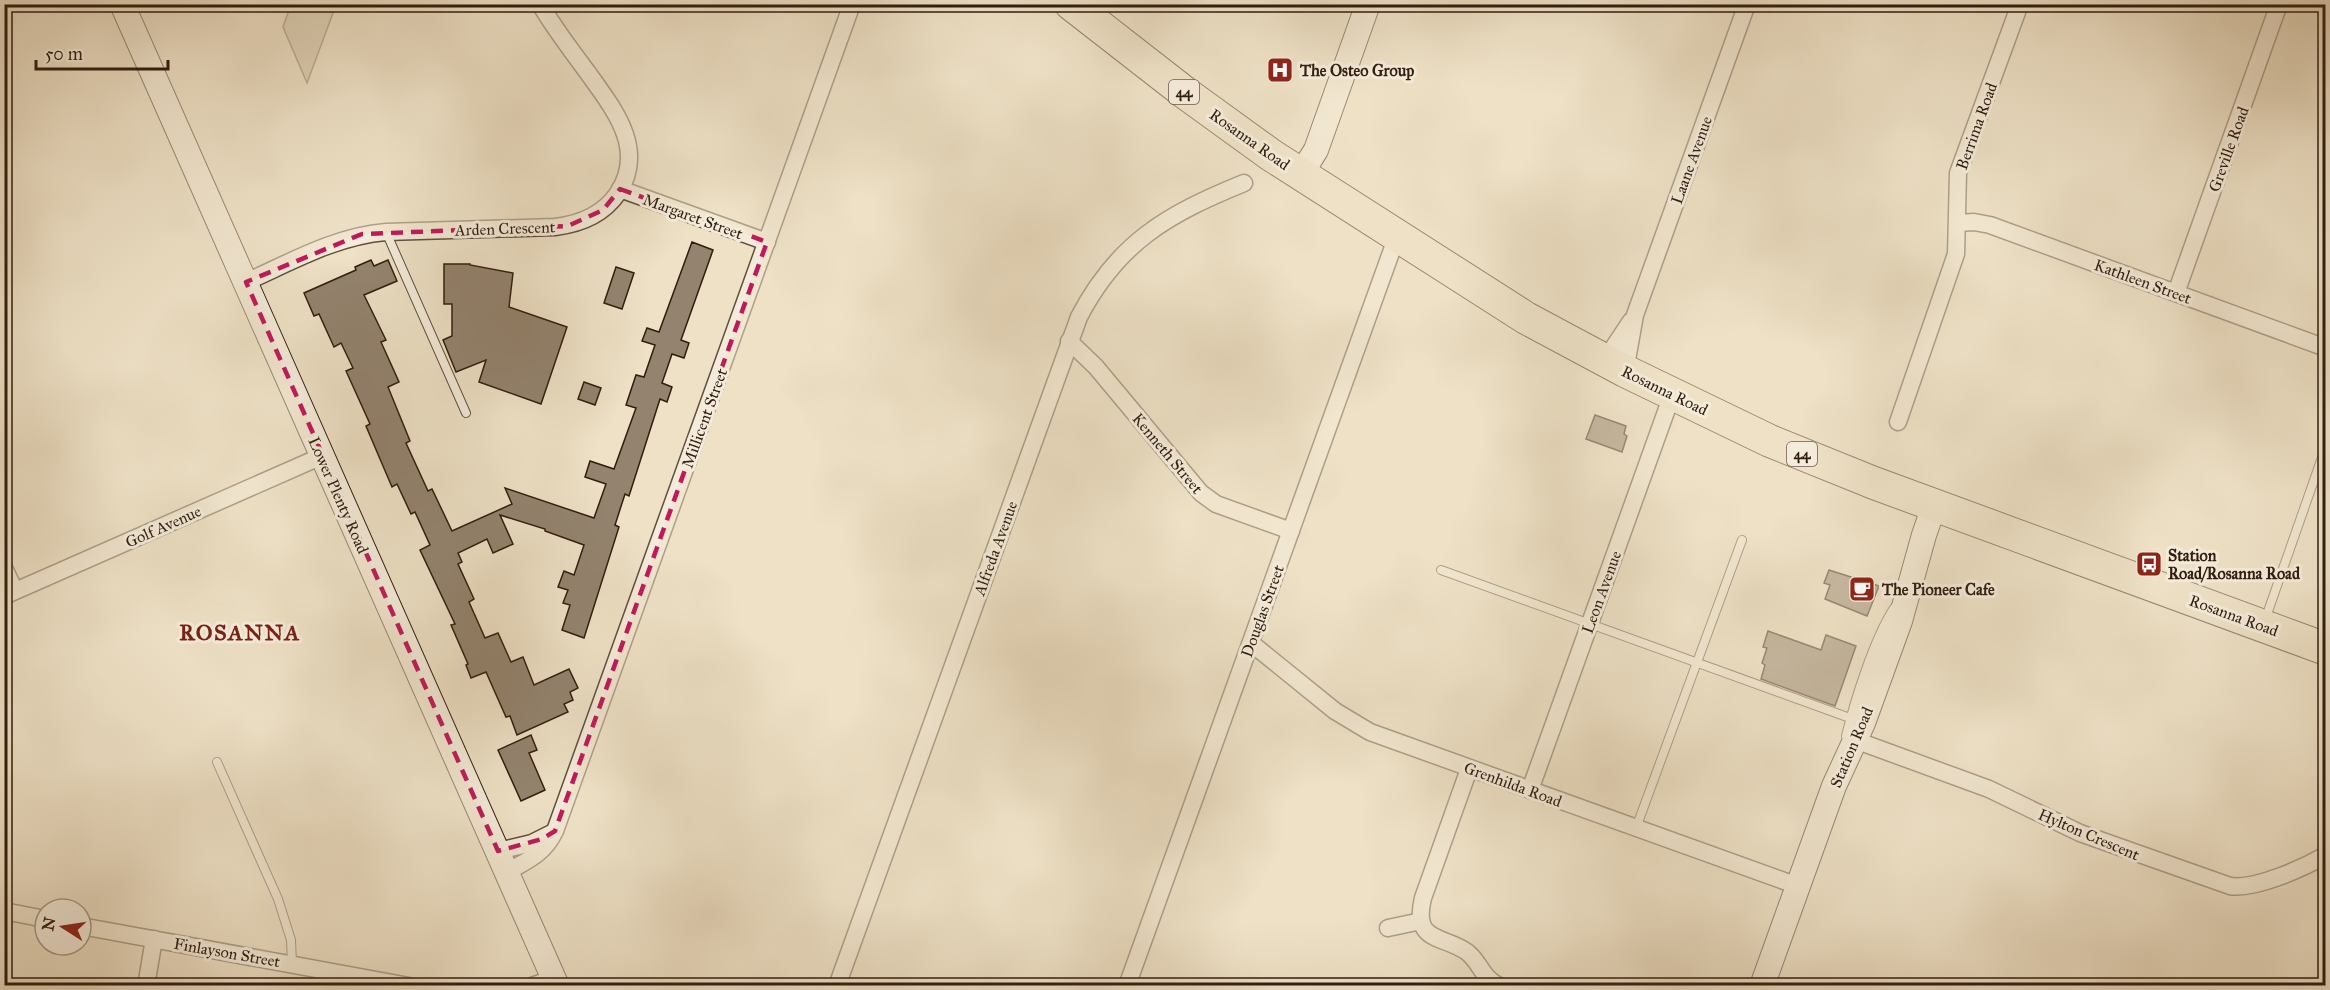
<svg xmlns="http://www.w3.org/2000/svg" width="2330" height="990" viewBox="0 0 2330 990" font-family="'IM FELL Great Primer',serif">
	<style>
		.green { fill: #cec0a7; stroke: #806e5c; stroke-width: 1.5 }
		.building { fill: #93836f; stroke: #311d10; stroke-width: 1.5 }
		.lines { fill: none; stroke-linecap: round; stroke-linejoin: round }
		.lane-casing { stroke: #604e3e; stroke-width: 10 }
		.street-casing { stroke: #604e3e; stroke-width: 19 }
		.secondary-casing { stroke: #311d10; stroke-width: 26 }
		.highway-casing { stroke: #311d10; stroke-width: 34 }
		.lane { stroke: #f4ecda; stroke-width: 8 }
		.street { stroke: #f4ecda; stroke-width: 16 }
		.secondary { stroke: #f4ecda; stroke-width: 24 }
		.highway { stroke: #eee1c6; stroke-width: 32 }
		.marked { fill: none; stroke: #c2185b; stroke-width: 4.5; stroke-dasharray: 12 8; stroke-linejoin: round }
		.labels { text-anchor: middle; stroke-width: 6; stroke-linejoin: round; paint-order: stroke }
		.shield { fill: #f4ecda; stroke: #6c5b4d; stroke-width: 1.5 }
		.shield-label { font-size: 15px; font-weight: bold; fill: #311d10 }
		.poi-label { font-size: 16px; font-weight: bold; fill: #311d10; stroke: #f4ecda; text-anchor: start }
		.street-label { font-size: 16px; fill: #311d10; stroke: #f4ecda }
		.district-label { font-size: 22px; font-weight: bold; letter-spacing: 1.5px; fill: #7a1f14; stroke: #f4ecda }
	</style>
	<rect width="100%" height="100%" fill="#eee1c6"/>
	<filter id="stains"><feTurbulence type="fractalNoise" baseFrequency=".00333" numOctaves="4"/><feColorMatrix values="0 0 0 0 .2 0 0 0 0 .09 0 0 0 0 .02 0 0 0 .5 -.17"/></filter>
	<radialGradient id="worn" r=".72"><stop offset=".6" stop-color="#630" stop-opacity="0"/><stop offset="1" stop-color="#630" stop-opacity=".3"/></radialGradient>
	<!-- green -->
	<polygon class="green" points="291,4 336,5 307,83 283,27"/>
	<!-- building -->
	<g class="building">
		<polygon points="692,242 713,250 681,340 689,343 684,358 672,354 662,383 672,387 667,402 660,399 629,496 625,494 615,525 619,527 584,638 562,630 570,605 563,603 568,590 558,587 564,571 574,575 584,545 545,531 545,529 500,515 513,544 493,553 487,539 458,553 462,562 458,564 474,599 469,602 485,638 498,633 511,662 523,657 534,685 569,669 578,688 570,692 573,700 564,704 568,712 517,735 510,716 506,717 486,672 471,678 466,665 468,664 451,625 455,624 420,550 430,545 415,512 411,514 397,484 392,487 380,459 366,426 370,424 346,371 353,368 341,343 334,347 319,314 314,316 304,293 356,270 355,267 371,260 374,266 388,260 397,281 364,295 386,340 381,342 399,382 388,387 410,441 406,443 428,491 432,489 452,531 512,504 505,488 594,518 606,484 585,477 590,461 614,469 636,408 626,405 636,375 644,377 655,345 642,341 647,328 659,332"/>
		<polygon points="444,264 470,264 470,265 513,273 509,307 567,327 541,404 479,382 486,360 456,372 443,340 452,336 452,304 444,304"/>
		<polygon points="616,267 634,273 622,309 604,303"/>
		<polygon points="584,382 601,388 595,405 578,399"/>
		<polygon points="1595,415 1626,426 1624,434 1627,436 1622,452 1586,439"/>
		<polygon points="1829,570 1879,586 1867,616 1825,599 1830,585 1824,583"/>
		<polygon points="1768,631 1821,650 1826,635 1856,646 1835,706 1761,679 1765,665 1762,663 1767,648 1763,647"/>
		<polygon points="531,735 537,750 529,753 545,790 521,801 498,750"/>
	</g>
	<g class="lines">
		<defs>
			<g id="lane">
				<polyline points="386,232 466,413"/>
				<polyline points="1441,570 1850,718"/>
				<polyline points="2265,620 2326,446"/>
				<path d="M1846,736C1855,699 1874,639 1894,608"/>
				<polyline points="217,762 278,899 291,940 292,964"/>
				<polyline points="1636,828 1742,540"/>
			</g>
			<g id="street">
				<polyline points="620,189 767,242"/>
				<polyline points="1958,223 1974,222 1990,225 2326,348"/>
				<path d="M246,282C291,262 336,236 386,232L555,227C580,224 603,215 618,193C647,149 613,108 588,73C571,50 554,28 540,4"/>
				<polyline points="2176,293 2279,4"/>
				<polyline points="1069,341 1096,367 1201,493 1216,504 1291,531"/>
				<polyline points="1605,360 1631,321"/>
				<polyline points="1625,371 1635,315 1747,4"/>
				<polyline points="1898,422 1956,254 1958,173 2020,4"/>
				<polyline points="4,568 15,591"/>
				<polyline points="4,596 322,456"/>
				<polyline points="1251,643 1335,711 1370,732 1798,886"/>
				<path d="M1855,740L1989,789L2080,833L2230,886C2255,890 2303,868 2326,855"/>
				<path d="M1469,769L1423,898C1412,943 1443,935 1467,952C1481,963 1481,977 1499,986"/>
				<polyline points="1530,790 1672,395"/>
				<polyline points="498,851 532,843 552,833"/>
				<path d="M507,872C528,860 544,854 555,831L852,4"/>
				<polyline points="4,911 45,919"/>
				<polyline points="81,926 409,986"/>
				<polyline points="1388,928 1421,921"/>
				<polyline points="146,986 154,939"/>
				<polyline points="532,986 554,978"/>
				<path d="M837,986L1079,317C1118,242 1168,214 1244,183"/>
				<polyline points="1127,986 1397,236"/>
			</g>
			<g id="secondary">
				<polyline points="122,4 557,986"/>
				<polyline points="1301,174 1316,150 1368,4"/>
				<polyline points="1762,986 1834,786 1863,723 1879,679 1900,621 1924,535 1934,506"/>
			</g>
			<polyline id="highway" points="1071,4 1184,92 1271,155 1526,318 1625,371 1770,441 1874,483 2326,649"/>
		</defs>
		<!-- lane casing -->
		<use href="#lane" class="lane-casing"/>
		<!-- street casing -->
		<use href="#street" class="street-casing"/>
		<!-- secondary casing -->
		<use href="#secondary" class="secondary-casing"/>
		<!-- highway casing -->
		<use href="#highway" class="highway-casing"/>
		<!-- lane -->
		<use href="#lane" class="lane"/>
		<!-- street -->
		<use href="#street" class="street"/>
		<!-- secondary -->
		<use href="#secondary" class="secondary"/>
		<!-- highway -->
		<use href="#highway" class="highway"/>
	</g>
	<!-- marked area -->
	<path d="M0 0H2330V990H0ZM620,189L767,242L555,831L542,839L498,851L246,282L362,234L568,226L603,210Z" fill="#eee1c6" fill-opacity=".55" fill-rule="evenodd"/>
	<path class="marked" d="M620,189L767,242L555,831L542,839L498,851L246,282L362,234L568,226L603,210Z"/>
	<!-- icons -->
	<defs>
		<symbol id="hospital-square" viewBox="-11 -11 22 22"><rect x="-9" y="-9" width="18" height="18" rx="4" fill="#8f2418" stroke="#f4ecda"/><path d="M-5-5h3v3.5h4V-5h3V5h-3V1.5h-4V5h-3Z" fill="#fff"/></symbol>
		<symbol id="bus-square" viewBox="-11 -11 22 22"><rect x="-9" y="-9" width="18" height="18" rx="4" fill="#8f2418" stroke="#f4ecda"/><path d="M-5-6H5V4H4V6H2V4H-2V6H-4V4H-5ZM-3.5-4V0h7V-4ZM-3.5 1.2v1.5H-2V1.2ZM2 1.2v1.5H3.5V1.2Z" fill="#fff"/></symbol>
		<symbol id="cafe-square" viewBox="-11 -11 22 22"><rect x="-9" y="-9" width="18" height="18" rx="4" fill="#8f2418" stroke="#f4ecda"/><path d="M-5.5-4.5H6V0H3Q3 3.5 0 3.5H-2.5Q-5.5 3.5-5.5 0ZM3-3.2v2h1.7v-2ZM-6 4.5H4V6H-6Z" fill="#fff"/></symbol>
	</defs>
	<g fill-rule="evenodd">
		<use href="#hospital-square" x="1265" y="55" width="30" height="30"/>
		<use href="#bus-square" x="2134" y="549" width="30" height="30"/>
		<use href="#cafe-square" x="1847" y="574" width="30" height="30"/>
	</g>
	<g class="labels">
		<!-- shield labels -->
		<g class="shield">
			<rect x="1169" y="80" width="30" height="24" rx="4.5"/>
			<rect x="1787" y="442" width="30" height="24" rx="4.5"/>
		</g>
		<g class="shield-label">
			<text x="1184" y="97">44</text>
			<text x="1802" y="459">44</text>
		</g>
		<!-- poi labels -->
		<g class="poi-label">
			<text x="1300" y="76">The Osteo Group</text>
			<text x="2168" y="561">Station<tspan x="2168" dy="18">Road/Rosanna Road</tspan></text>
			<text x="1882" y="595">The Pioneer Cafe</text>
		</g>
		<!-- street labels -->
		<g class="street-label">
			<text transform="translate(1976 126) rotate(-70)" y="6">Berrima Road</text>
			<text transform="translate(1250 139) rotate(35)" y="6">Rosanna Road</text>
			<text transform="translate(2228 149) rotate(-70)" y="6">Greville Road</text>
			<text transform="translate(1691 160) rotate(-70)" y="6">Laane Avenue</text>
			<text transform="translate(693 216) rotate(20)" y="6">Margaret Street</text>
			<text transform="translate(505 228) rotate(-2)" y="6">Arden Crescent</text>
			<text transform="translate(2143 281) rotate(20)" y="6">Kathleen Street</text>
			<text transform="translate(1665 390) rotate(26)" y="6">Rosanna Road</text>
			<text transform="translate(704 418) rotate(-70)" y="6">Millicent Street</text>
			<text transform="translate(1168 453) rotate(50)" y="6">Kenneth Street</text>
			<text transform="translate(339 495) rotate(66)" y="6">Lower Plenty Road</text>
			<text transform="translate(163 526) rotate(-24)" y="6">Golf Avenue</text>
			<text transform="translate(995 548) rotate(-70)" y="6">Alfreda Avenue</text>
			<text transform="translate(1601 592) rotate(-70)" y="6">Leon Avenue</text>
			<text transform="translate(1262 611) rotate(-70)" y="6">Douglas Street</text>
			<text transform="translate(2234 615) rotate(20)" y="6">Rosanna Road</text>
			<text transform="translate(1851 747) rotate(-67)" y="6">Station Road</text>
			<text transform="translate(1513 784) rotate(20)" y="6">Grenhilda Road</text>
			<text transform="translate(2089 834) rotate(23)" y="6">Hylton Crescent</text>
			<text transform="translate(227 952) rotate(10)" y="6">Finlayson Street</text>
		</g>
		<!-- district labels -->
		<g class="district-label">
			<text x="240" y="640">ROSANNA</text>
		</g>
	</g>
	<!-- margin -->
	<rect width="2330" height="990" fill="none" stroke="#eee1c6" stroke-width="24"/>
	<rect x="6" y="6" width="2318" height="978" fill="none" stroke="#311d10" stroke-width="3"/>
	<rect x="12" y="12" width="2306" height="966" fill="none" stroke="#311d10" stroke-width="1.5"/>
	<!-- north arrow -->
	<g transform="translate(63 927) rotate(282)"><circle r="28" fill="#f4ecda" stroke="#a69989" stroke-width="1.5"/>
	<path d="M0-4.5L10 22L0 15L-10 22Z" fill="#8f2418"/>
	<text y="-9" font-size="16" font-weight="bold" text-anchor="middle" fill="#311d10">N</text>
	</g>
	<!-- scale -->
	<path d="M36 60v9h132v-9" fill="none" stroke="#311d10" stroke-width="3"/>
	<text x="45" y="60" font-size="18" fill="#311d10" stroke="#f4ecda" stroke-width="4.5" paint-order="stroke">50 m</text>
	<rect width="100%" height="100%" filter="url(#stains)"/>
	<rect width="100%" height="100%" fill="url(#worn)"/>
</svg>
